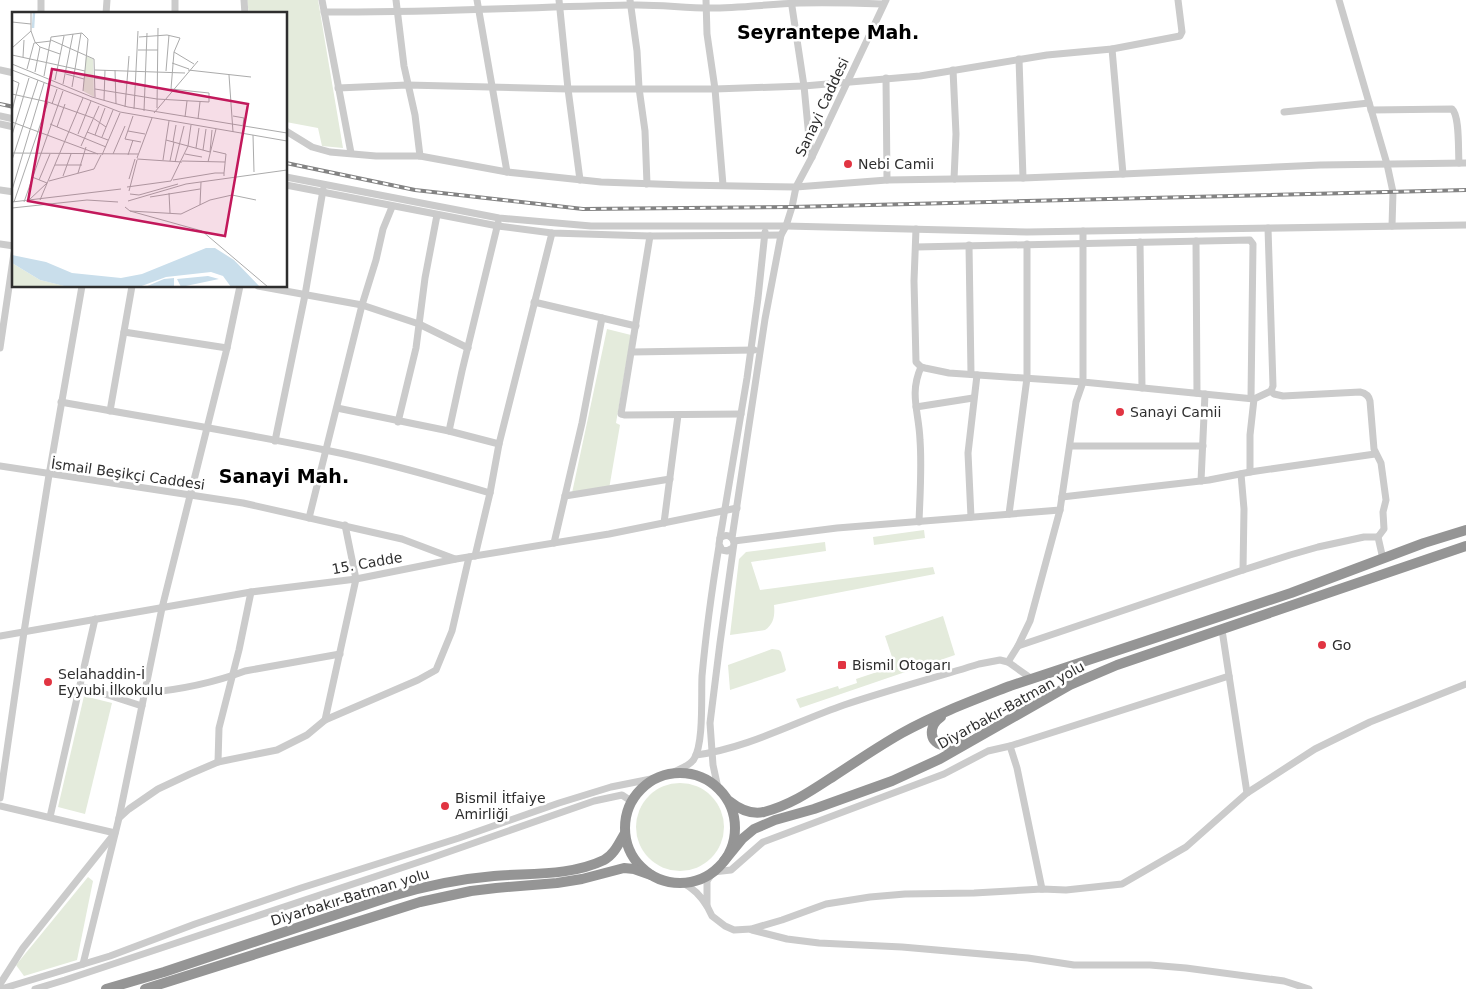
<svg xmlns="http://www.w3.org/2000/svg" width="1466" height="989" viewBox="0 0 1466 989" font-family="'DejaVu Sans',sans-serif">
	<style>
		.green { fill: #e4ebdc }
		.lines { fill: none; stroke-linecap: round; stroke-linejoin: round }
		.minor { stroke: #cbcbcb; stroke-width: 7 }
		.highway { stroke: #959595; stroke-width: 10 }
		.rail-casing { stroke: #838383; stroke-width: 4 }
		.rail { stroke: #fff; stroke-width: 2; stroke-dasharray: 5.5; stroke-linecap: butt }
		.poi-dot { fill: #e13442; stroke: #fff; stroke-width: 2 }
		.labels { text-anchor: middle; stroke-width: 5; stroke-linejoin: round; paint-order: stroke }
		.street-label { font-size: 14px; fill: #2e2e2e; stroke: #fff }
		.poi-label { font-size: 14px; fill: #2e2e2e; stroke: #fff; text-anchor: start }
		.district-label { font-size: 19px; font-weight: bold; fill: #000; stroke: #fff }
		.inset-river { fill: none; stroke: #c9deeb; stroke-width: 2.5 }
		.inset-road { fill: none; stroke: #ababab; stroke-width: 1 }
		.view { fill: #c2185b; fill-opacity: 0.15; stroke: #c2185b; stroke-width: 2.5 }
		.inset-edge { fill: none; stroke: #2e2e2e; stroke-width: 2.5 }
	</style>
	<rect width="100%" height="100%" fill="#fff"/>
	<!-- green -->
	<g class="green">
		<polygon points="247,0 318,0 343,148 322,146 318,128 286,122 286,14 249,14"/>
		<polygon points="607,329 631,335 616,423 620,425 609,489 572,493"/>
		<polygon points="924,530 925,538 874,545 873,537"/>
		<path d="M825,542L826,551L751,562L760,590L933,567L935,574L774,605C775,615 774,624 765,630L730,635L739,559L746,552Z"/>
		<polygon points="943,616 955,655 800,708 796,699 838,686 839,689 857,683 856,679 895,666 885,636"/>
		<polygon points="772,649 779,650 781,652 786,670 784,672 730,690 728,665"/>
		<polygon points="84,696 112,703 85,814 58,807"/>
		<circle cx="680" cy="827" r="44"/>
		<polygon points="88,877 93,881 77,960 24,976 16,965"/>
	</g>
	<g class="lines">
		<!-- minor -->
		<g class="minor">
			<polyline points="175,0 175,14"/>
			<polyline points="244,0 245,14"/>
			<polyline points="322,0 351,153"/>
			<polyline points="396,0 404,66 415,115 420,156"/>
			<polyline points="477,0 507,172"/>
			<polyline points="559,0 568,89 580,180"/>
			<polyline points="630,0 637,51 639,88 645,131 647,184"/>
			<polyline points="706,0 707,34 715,89 723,185"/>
			<polyline points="791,0 804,86 809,138 812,157"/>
			<polyline points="1339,0 1387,164 1393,192 1392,226"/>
			<path d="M324,12C426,13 528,7 630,5C657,4 683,8 710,8C740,8 770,4 800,3C828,2 856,3 883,4"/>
			<polyline points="41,14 41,0"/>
			<polyline points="106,14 107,0"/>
			<polyline points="1112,49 1123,174"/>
			<polyline points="1019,59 1023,178"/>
			<polyline points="0,70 14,73"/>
			<polyline points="953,70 956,134 954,179"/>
			<polyline points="886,78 887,180"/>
			<polyline points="338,88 407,85 568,89 715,89 804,86 920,76 1047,55 1112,49 1180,36 1182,32 1178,0"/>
			<path d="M1371,110L1452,109C1460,116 1458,151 1459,163"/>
			<polyline points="1284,112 1369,103"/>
			<polyline points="0,116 14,119"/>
			<polyline points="0,124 14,127"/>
			<polyline points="286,131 312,147 330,152 376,156 420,156 507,172 601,182 683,185 796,187 887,180 1023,178 1123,174 1320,165 1466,163"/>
			<polyline points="286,177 499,218 591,226 786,226 1027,232 1466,225"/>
			<polyline points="286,185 498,226 552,233 650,236 781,235"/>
			<polyline points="0,190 14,192"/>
			<polyline points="916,229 914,281 916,362 921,367 925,368 949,373 1083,382 1076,402 1060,510 1030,621 1018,646 1008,662"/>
			<polyline points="1083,231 1083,382 1254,399"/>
			<polyline points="650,236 621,414 625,415 741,414"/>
			<polyline points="1196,241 1197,393"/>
			<polyline points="1140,242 1142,388"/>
			<polyline points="0,244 14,246"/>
			<polyline points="969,245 971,374"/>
			<polyline points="916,247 1250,240 1253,244 1251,398"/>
			<polyline points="258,286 362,305 419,324 468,348"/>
			<polyline points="534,302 636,326"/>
			<polyline points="124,332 227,348"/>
			<polyline points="0,348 14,253"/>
			<polyline points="632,352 754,350"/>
			<path d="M1271,391L1274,394L1283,396L1360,392C1365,393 1369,396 1370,401L1374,449L1381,463L1386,500L1383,512L1384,529L1378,537"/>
			<path d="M61,402C149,418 238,432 325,450C381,461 436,477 490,493"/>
			<polyline points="916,407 973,398"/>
			<polyline points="337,408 449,431 499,444"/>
			<polyline points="110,411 132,286"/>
			<polyline points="398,422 416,348 425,278 437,215"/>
			<polyline points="449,431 462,371 498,223"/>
			<polyline points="275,441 305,295 323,190"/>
			<polyline points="1070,446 1203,446"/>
			<polyline points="0,466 243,503 402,539 455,559"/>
			<polyline points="1250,472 1250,435 1254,399 1271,391 1273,386 1268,228"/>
			<polyline points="1241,474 1244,509 1243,570"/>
			<polyline points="1201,481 1205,394"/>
			<polyline points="565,496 670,479"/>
			<polyline points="1062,497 1209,480 1250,472 1375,454"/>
			<polyline points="1009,514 1027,378 1027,244"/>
			<polyline points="971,517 968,453 977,375"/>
			<polyline points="309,518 362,305 376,260 383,229 392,207"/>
			<path d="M919,522C920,494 922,467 920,440C919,412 909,394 921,367"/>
			<polyline points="664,523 678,415"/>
			<polyline points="720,538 747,378 758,298 765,232"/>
			<polyline points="732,538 765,319 781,235 786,226 792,207 796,187 812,157 886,0"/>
			<polyline points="734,541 837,528 1060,510"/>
			<polyline points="554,543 582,423 602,318"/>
			<polyline points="475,556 490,493 499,444 552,233"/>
			<polyline points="1222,630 1247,793"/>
			<polyline points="0,636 251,592 356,579 456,559 609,534 737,508"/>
			<polyline points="1018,646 1243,570 1290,555 1318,547 1364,537 1378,537 1383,559"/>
			<polyline points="80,686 142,706"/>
			<path d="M144,693C178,690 213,683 245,671L340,654"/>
			<polyline points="325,720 356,579 345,525"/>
			<polyline points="1010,746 1017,768 1042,889"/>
			<path d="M696,755C748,748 795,722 844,705C889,690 934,678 979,664L1000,660L1008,662L1032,679"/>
			<polyline points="218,762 219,728 239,650 251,592"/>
			<path d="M672,773C679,769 690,766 694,759C704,743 701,696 702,676C706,632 712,589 719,546"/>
			<path d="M718,788L713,765L710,723L720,643L734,543C733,536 726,533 720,538L719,544L722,550L727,551L733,548"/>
			<polyline points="0,798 24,632 49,475 82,286"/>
			<polyline points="0,806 115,833 23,948 0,984"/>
			<polyline points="50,817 95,619"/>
			<polyline points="119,818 129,809 158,789 190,774 218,762 277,750 307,735 325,720 418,680 436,670 452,631 469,557"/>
			<path d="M683,883C694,889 700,895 707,906V881L713,872L731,870L763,842L944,774L988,751L1010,746L1229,676"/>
			<polyline points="707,906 712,916 725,926 734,930 751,929 782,920 826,904 870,897 905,894 974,893 1042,889 1066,890 1122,884 1186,847 1247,793 1315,749 1370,722 1466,684"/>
			<polyline points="752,930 787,939 819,943 902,947 1028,958 1074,965 1150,965 1186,968 1284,981 1309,989"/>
			<polyline points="83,964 119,818 162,608 227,348 240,286"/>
			<polyline points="1,989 110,956 195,924 301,888 459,838 559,803 611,787 656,778"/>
			<polyline points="35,989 65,980 431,858 594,801 622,795 631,801"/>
		</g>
		<!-- highway -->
		<g class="highway">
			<path d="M941,717C928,726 928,744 946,746C952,747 957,745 962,743"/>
			<circle cx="680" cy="828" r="55"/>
			<path d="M729,801C739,809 750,815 764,812C791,805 811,791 834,776C857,761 879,746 902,733C936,714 974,700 1010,686L1291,593L1424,543L1466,530"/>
			<polyline points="724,861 742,839 754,829 775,820 814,809 892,781 940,759 1070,685 1117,665 1466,546"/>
			<path d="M106,989L164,972L392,896C425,886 459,879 494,876C530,873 571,876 604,860C614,855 619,843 625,833"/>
			<polyline points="145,989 420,902 471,891 496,888 557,883 582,879 624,868 634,869 651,875"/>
		</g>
		<defs>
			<g id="rail">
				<polyline points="0,104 14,107"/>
				<polyline points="286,163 415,190 583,209 792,207 1466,190"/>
			</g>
		</defs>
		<!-- rail casing -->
		<use href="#rail" class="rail-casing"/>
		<!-- rail -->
		<use href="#rail" class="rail"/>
	</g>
	<!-- markers -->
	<g class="poi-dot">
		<circle cx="848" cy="164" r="5"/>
		<circle cx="1120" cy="412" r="5"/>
		<circle cx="1322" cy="645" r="5"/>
		<rect x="837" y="660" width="10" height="10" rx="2.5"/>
		<circle cx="48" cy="682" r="5"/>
		<circle cx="445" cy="806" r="5"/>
	</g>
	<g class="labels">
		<!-- street labels -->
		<g class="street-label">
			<text transform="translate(822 107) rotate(-65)" y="5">Sanayi Caddesi</text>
			<text transform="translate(128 474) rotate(8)" y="5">İsmail Beşikçi Caddesi</text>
			<text transform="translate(367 563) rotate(-10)" y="5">15. Cadde</text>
			<text transform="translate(1011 705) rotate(-29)" y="5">Diyarbakır-Batman yolu</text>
			<text transform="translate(350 897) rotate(-17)" y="5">Diyarbakır-Batman yolu</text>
		</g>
		<!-- poi labels -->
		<g class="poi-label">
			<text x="858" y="169">Nebi Camii</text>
			<text x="1130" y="417">Sanayi Camii</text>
			<text x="1332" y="650">Go</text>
			<text x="852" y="670">Bismil Otogarı</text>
			<text x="58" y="679">Selahaddin-İ<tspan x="58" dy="16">Eyyubi İlkokulu</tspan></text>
			<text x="455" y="803">Bismil İtfaiye<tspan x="455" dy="16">Amirliği</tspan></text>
		</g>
		<!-- district labels -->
		<g class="district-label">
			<text x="828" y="39">Seyrantepe Mah.</text>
			<text x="284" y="483">Sanayi Mah.</text>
		</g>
	</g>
	<!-- overview -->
	<g transform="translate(12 12)">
		<rect width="275" height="275" fill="#fff"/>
		<path d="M74,44L81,47L82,85L71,79ZM0,251L28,268L57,275H0Z" fill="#e4ebdc"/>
		<path d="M194,236H203L222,248L248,275H219L211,264L199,260L154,265L127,275L52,274L28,268L0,251V243L34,250L60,261L109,266L130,262ZM196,264L207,267L169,275L165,267ZM162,266V275H133L152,267Z" fill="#c9deeb"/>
		<path class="inset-river" d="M21,16L22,0"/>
		<path class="inset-road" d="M19,0V19L23,30L28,35L48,42M0,10L19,12M127,25L155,23L168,26L162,40M39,28L82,47L83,85M0,36L19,19M126,38H146M0,43L73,59M11,45L12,28M160,51L177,57M0,52L80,85L116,95L275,121M15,57L22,31L39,29M0,58L108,100L275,129M83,58L173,61M103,58L104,92M176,58L239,65M154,59L157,23M23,60L28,35M54,62L72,67M217,63L221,120M32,64L39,25L70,21L76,27L71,79M83,66L158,78M0,68L7,71L0,99M43,68L52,24M51,72L61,22M60,75L69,21M83,77L145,87L197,90V81L159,77L162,40L182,52M0,82L36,90L81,106L94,115M92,88L93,58M40,92L45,77M113,95L117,44M145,96L146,16M122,97L126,19M132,99L135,21M142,101L186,49M121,104L113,127L129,130M221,104L232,106L231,113M173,105L175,89M186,107L188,90M157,109L154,128L176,134L159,169M0,110L86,142M38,112L94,135M179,113L176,134L198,140M45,115L53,92M116,119L133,122M75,120L96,128M66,122L79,89M0,123L17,66M83,123L93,96M241,123L242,160M90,125L101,98M161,130L164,113M69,134L87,94M184,136L187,116M191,138L194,117M201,139L214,142L212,161M198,140L200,118M0,141L126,142M101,142L113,114M173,142L190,145M90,143L108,101M116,143L121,128M125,146L140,106M125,147L170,150M0,148L26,68M151,148L154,128M158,149L162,130M170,149L213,150M163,150L172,114M196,150L204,117M43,153H70M66,161L74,135M51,164L59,142M117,167L123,147M27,168L38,142M161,168L203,161H212V164M37,169L82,157L89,143M115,175L159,169M0,178L32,71M117,179L125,148M157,181L158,201M118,182L127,183L166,172M138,185L188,177M17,188L35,171L20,165M28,188L71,86M116,189L174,172L275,158M0,190L109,177M2,190L36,90M12,190L51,79M188,193L189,170M113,195L118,199L169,202L198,188L220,183L244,188M0,196L75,188L106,190M118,199L190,219L256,275"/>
		<path class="view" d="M40,57L236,92L213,224L16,189Z"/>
		<rect width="275" height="275" class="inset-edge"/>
	</g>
</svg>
